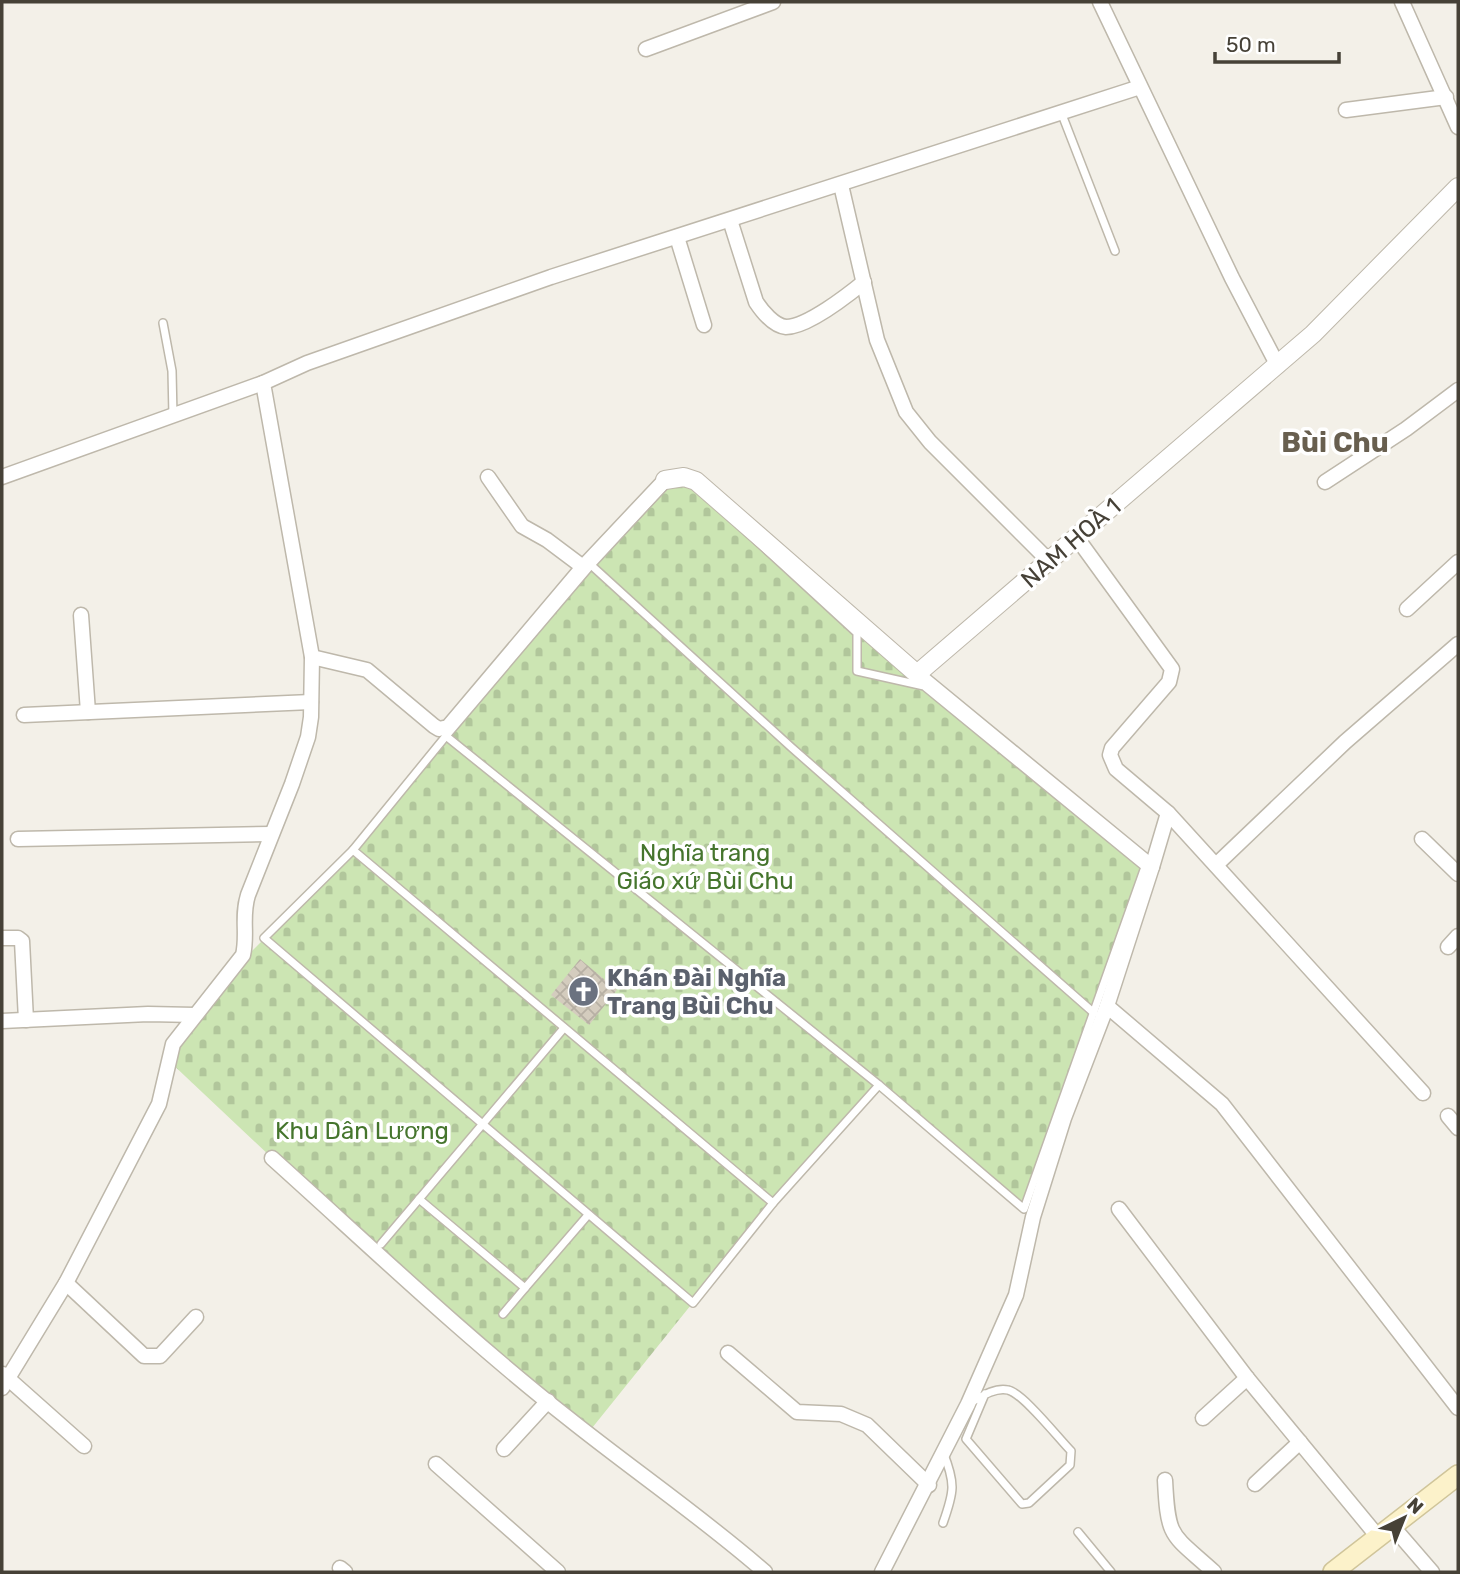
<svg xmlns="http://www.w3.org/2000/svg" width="1460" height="1574" viewBox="0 0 1460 1574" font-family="Rubik,sans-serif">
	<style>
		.cemetery { fill: url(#cemetery-stones) }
		.building { fill: url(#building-cross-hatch) }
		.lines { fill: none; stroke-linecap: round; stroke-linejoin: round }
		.service-casing { stroke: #beb8ab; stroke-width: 10 }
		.minor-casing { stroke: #beb8ab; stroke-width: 17 }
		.tertiary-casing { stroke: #beb8ab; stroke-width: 20 }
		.secondary-casing { stroke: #d0c59a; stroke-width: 22 }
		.service { stroke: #fff; stroke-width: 7 }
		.minor { stroke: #fff; stroke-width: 14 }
		.tertiary { stroke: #fff; stroke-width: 18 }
		.secondary { stroke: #fcf2ca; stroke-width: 19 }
		.labels { text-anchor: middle; stroke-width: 7; stroke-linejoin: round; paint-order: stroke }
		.street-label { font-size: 24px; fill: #464137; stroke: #fff }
		.park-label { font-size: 24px; fill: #45752d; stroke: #fff }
		.worship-label { font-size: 24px; font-weight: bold; fill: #5b616d; stroke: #fff; text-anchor: start }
		.quarter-label { font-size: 28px; font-weight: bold; fill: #685f4f; stroke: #fff }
	</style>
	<defs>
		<pattern id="cemetery-stones" width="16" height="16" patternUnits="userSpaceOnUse" patternTransform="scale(1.75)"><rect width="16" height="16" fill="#cce5b3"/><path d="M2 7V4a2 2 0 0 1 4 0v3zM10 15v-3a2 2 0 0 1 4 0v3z" fill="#b1c69b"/></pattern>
		<pattern id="building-cross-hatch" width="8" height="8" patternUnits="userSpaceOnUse" patternTransform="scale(1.75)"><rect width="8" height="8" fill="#d4ccbe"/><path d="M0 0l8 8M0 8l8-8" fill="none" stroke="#b7b0a4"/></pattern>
	</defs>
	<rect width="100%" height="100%" fill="#f3f0e8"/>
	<!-- cemetery -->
	<polygon class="cemetery" points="665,480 696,481 1152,867 1033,1217 880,1091 773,1203 588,1433 272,1158 168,1060 239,964 358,845"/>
	<!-- building -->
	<polygon class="building" points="580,959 617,990 589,1025 551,995"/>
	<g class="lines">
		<defs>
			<g id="service">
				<polyline points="1061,112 1115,251"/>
				<polyline points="163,323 172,371 173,416"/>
				<polygon points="676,481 695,484 857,633 857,671 924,686 1145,867 1024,1209 879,1085 446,736 591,565 666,484"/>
				<polyline points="591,565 791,747 1094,1013"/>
				<polyline points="446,736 353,850 773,1203 879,1085"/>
				<polyline points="353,850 264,938 693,1303 773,1203"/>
				<polyline points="419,1199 525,1288 588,1215"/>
				<polyline points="381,1244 564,1028"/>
				<polyline points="503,1314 525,1288"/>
				<path d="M972,1402C982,1396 996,1387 1008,1390C1023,1393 1059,1439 1071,1451L1070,1465L1029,1503L1022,1504L966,1439L985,1394"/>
				<path d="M943,1523C954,1492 956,1484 943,1452"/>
				<polyline points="1078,1532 1111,1572"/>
			</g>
			<g id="minor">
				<polyline points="1100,2 1232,278 1278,366"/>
				<polyline points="1402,2 1458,127"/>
				<polyline points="646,49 773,2"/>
				<polyline points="1346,110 1446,97"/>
				<polyline points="841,185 877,340 906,412 930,442 1050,562"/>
				<path d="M730,220L756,302C762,311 774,326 786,327C807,327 848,295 864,282"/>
				<polyline points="677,237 704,325"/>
				<polyline points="2,477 263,383"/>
				<polyline points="488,477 522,526 547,540 583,567"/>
				<polyline points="1325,482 1406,429 1458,390"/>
				<polyline points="1077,538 1172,669 1169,682 1112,748 1110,755 1116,769 1168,813 1152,867"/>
				<polyline points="1407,609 1458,562"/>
				<polyline points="81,615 88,712"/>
				<polyline points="312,657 367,670 434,726 439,729 448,727 583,567 665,480"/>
				<polyline points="24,715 311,702"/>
				<polyline points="1168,813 1423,1093"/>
				<polyline points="18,839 271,834"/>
				<polyline points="1422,839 1458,874"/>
				<polyline points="1216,865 1345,742 1458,644"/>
				<polyline points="2,938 18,938 22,941 26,1020"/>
				<polyline points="1448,947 1458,936"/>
				<polyline points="1107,1006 1222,1104 1458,1408"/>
				<polyline points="2,1021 148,1014 195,1015"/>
				<polyline points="1448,1116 1458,1128"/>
				<path d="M272,1158C370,1246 465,1337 568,1418C633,1470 702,1517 765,1572"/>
				<polyline points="1119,1209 1247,1378 1379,1538"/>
				<polyline points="66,1283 144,1356 160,1356 196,1317"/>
				<polyline points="728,1353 797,1412 841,1414 867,1425 929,1485"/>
				<polyline points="3,1374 84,1446"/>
				<path d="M2,1388L66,1283L159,1104L173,1044L243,955C248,934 241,917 248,895L292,784L308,737L311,717L312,657L263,383L307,363L551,277L1140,87"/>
				<polyline points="1203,1418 1247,1378"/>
				<polyline points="504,1449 548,1401"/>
				<polyline points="436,1464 558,1572"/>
				<path d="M1165,1480C1168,1540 1171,1533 1214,1572"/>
				<polyline points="1255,1484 1300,1442"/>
				<polyline points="1393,1527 1432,1572"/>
				<polyline points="340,1568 345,1572"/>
				<polyline points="882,1572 968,1404 1016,1295 1033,1217 1064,1118 1107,1006 1152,867 917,674"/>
			</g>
			<polyline id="tertiary" points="665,480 684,477 696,481 917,674 1313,334 1458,187"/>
			<polyline id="secondary" points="1333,1572 1458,1475"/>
		</defs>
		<!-- service casing -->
		<use href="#service" class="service-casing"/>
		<!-- minor casing -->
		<use href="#minor" class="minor-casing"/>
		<!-- tertiary casing -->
		<use href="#tertiary" class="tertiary-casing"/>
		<!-- secondary casing -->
		<use href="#secondary" class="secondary-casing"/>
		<!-- service -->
		<use href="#service" class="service"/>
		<!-- minor -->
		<use href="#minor" class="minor"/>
		<!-- tertiary -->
		<use href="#tertiary" class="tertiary"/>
		<!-- secondary -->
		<use href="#secondary" class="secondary"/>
	</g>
	<!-- icons -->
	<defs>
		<symbol id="church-disc" viewBox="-11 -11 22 22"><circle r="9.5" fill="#6b7280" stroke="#fff"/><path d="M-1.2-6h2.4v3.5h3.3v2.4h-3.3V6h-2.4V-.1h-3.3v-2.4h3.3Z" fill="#fff"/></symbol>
	</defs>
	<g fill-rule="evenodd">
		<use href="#church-disc" x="566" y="974" width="35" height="35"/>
	</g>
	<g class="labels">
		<!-- street labels -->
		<g class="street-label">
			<text transform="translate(1071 543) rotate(-41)" y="8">NAM HOÀ 1</text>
		</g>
		<!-- park labels -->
		<g class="park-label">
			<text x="705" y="861">Nghĩa trang<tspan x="705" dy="28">Giáo xứ Bùi Chu</tspan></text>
			<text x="362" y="1139">Khu Dân Lương</text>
		</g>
		<!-- worship labels -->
		<g class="worship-label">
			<text x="607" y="986">Khán Đài Nghĩa<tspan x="607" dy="28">Trang Bùi Chu</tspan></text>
		</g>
		<!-- quarter labels -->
		<g class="quarter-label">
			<text x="1335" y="452">Bùi Chu</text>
		</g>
	</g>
	<!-- border -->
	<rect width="1460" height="1574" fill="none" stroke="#464137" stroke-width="7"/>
	<!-- north arrow -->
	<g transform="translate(1404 1518) rotate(43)" stroke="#ffffff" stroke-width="5" paint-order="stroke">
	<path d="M0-5L12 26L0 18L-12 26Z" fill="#464137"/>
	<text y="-10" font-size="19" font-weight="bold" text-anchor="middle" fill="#464137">N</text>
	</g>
	<!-- scale -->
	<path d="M1215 52v10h124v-10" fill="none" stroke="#464137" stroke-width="3.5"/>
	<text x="1226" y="52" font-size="21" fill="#464137" stroke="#ffffff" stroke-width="5" paint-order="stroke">50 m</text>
</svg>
